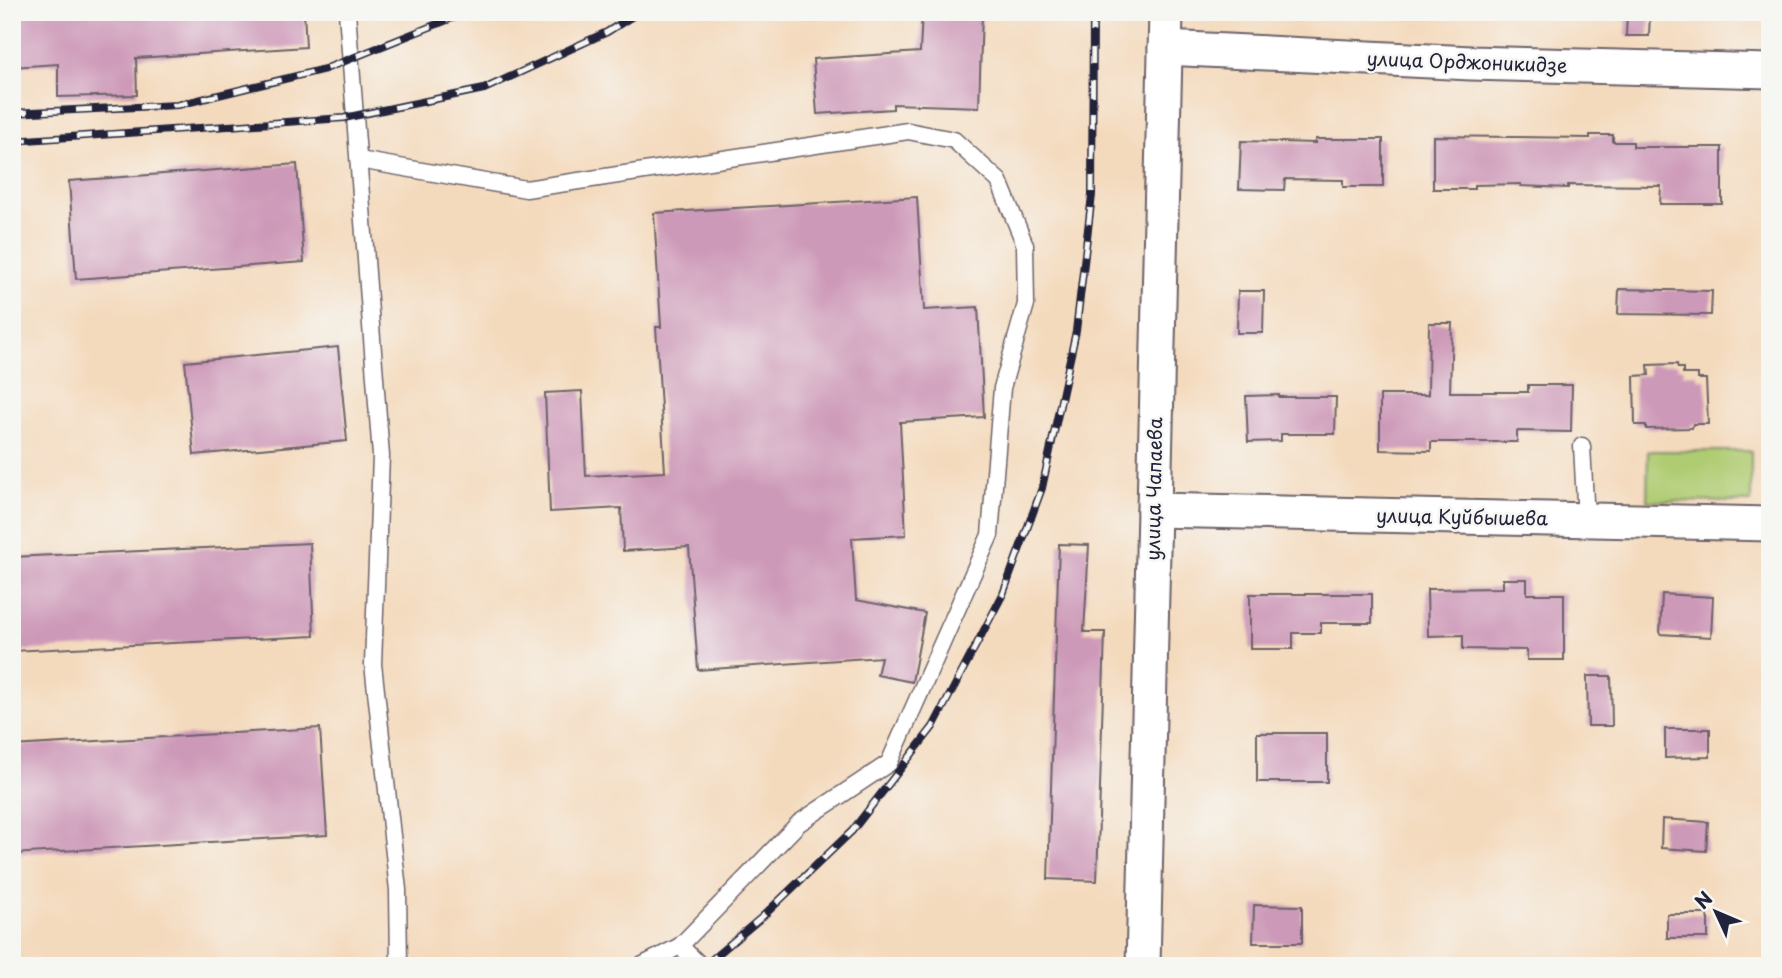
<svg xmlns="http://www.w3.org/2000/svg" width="1782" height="978" viewBox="0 0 1782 978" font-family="'Playpen Sans',sans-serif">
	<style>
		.garden { fill: #b0cc73; stroke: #697757; stroke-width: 2 }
		.building { fill: #cd99b8 }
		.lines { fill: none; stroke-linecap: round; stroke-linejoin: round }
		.service-casing { stroke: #6c6268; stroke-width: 19 }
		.minor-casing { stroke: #6c6268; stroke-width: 37 }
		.service { stroke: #fff; stroke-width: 16 }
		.minor { stroke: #fff; stroke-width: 33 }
		.rail-casing { stroke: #22223b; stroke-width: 8 }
		.rail { stroke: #f6f6f2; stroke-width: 5; stroke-dasharray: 16; stroke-linecap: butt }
		.labels { text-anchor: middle; stroke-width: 5; stroke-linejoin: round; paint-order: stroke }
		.street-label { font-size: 19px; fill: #22223b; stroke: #f6f6f2 }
	</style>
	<rect width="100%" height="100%" fill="#f6f6f2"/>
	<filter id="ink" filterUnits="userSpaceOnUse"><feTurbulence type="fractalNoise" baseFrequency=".0143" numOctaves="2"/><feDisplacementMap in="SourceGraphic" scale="14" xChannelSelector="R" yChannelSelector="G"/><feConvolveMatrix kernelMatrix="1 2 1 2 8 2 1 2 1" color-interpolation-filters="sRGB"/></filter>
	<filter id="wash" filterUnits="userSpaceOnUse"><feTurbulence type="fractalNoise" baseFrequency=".00686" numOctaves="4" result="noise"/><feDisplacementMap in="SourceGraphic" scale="28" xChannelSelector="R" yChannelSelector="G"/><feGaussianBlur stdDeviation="1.57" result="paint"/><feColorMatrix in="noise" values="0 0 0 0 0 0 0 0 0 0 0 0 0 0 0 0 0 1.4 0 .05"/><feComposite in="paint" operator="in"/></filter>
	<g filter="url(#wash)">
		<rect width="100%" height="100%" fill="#f4dabd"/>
		<!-- garden -->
		<polygon class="garden" points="1648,451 1751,451 1751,502 1647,501"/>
		<g id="blocks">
			<!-- building -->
			<g class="building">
				<polygon points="12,12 304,12 306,47 136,58 137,95 58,97 58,64 12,67"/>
				<polygon points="922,12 982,12 979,107 893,104 893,109 817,114 813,59 920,52"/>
				<polygon points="1627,12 1650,12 1649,36 1626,36"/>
				<polygon points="1590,135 1613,135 1613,142 1633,142 1633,147 1722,147 1722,204 1660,204 1661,186 1568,185 1568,188 1521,186 1521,184 1474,185 1474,189 1433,189 1433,136 1590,138"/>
				<polygon points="1315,139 1383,139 1383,187 1343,187 1343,180 1285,179 1284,190 1239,189 1241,141 1315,143"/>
				<polygon points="297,164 304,262 76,279 69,181"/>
				<polygon points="917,197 924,310 978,307 984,417 900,422 906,535 852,538 856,600 925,613 912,682 877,675 881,657 698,670 689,547 623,551 621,508 550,512 545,393 582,391 586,476 665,472 656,327 661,327 654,213"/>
				<polygon points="1619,289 1712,291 1711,315 1618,314"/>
				<polygon points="1238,291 1264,291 1263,333 1237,333"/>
				<polygon points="1429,323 1452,323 1450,392 1528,392 1528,385 1572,385 1571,432 1517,431 1517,442 1431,442 1431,451 1380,450 1380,395 1428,395"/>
				<polygon points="338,347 347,441 194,455 185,362"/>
				<polygon points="1677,364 1678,368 1683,368 1683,374 1698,374 1698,379 1706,379 1708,424 1693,424 1692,428 1646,429 1646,425 1635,425 1634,376 1649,375 1648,365"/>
				<polygon points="1279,395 1279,397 1336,397 1335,434 1281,434 1281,441 1248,442 1246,396"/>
				<polygon points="310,543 314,636 12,651 12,557"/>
				<polygon points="1059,544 1089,545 1084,632 1105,632 1097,881 1048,879"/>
				<polygon points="1503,579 1527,579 1527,594 1564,594 1564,660 1527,660 1527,650 1463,649 1463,635 1428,636 1427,589 1503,588"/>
				<polygon points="1250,594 1372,594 1372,623 1321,623 1321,633 1293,633 1293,649 1250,649"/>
				<polygon points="1662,594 1713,597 1711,637 1660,634"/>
				<polygon points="1587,676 1611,676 1612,726 1588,726"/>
				<polygon points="320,728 327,835 12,854 12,746"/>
				<polygon points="1665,729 1710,729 1710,757 1665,758"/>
				<rect x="1257" y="733" width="70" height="49"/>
				<polygon points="1662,819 1708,822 1706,851 1661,848"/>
				<polygon points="1254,905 1302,906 1302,943 1253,943"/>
				<rect x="1667" y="914" width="41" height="24"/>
			</g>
		</g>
	</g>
	<g filter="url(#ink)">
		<use href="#blocks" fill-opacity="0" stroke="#6c6268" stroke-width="2"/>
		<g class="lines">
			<defs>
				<g id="service">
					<polyline points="347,12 381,456 373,664 398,890 399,966"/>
					<polyline points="359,160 526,189 908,131 954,140 999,181 1025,245 1026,304 1002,388 990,535 889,763 799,823 680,946"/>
					<polyline points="1582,446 1586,520"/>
					<polyline points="641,966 680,946 701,966"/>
				</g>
				<g id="minor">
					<polyline points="1165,48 1471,63 1770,71"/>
					<polyline points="1154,510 1770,524"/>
					<polyline points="1143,966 1166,12"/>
				</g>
			</defs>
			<!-- service casing -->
			<use href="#service" class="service-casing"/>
			<!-- minor casing -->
			<use href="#minor" class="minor-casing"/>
			<!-- service -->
			<use href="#service" class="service"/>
			<!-- minor -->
			<use href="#minor" class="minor"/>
			<defs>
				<g id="rail">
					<polyline points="12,113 178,105 325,69 467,12"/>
					<polyline points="12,141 344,118 484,89 607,32 639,12"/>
					<polyline points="704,966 762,917 852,831 933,727 1003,594 1042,488 1076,331 1092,195 1093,12"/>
				</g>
			</defs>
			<!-- rail casing -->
			<use href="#rail" class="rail-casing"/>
			<!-- rail -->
			<use href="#rail" class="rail"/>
		</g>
	</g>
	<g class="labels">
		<!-- street labels -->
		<g class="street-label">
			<text transform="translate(1467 62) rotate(2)" y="7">улица Орджоникидзе</text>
			<text transform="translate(1154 489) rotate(-89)" y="7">улица Чапаева</text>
			<text transform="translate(1462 517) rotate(1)" y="7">улица Куйбышева</text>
		</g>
	</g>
	<!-- margin -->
	<rect width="1782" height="978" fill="none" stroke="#f6f6f2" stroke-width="42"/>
	<!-- north arrow -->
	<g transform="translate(1716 912) rotate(314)" stroke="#f6f6f2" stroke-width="5" paint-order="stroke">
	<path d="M0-5L12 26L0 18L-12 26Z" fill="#22223b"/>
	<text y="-10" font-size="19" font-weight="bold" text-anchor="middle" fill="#22223b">N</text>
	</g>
</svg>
